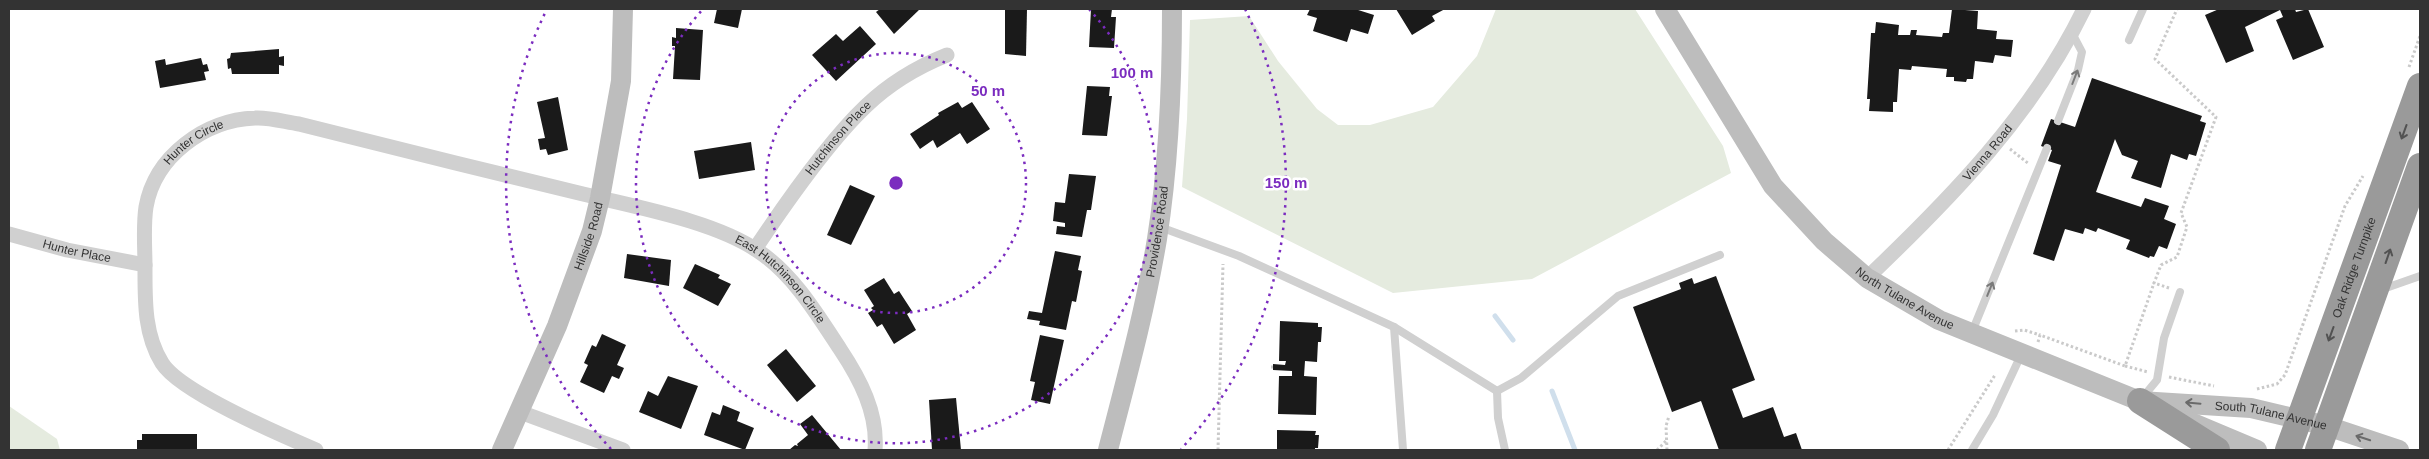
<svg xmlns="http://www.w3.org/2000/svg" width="2429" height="459" viewBox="0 0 2429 459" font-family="Arial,sans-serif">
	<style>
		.green { fill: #e5ebdf }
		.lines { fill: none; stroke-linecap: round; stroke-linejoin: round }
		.stream { stroke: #d0dfec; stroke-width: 5 }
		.building { fill: #1a1a1a }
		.path { stroke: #cacaca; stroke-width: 3; stroke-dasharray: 2.5 2.5; stroke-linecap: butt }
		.lane { stroke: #d0d0d0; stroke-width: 8 }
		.street { stroke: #d0d0d0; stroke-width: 15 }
		.secondary { stroke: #bdbdbd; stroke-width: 20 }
		.highway { stroke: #9a9a9a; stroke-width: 26 }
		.oneway { stroke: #7a7a7a }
		.oneway2 { stroke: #525252 }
		.oneway3 { stroke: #6a6a6a }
		.ring { fill: none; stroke: #7b2cbf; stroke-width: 2.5; stroke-dasharray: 2.5 5 }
		.labels { text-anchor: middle; stroke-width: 5; stroke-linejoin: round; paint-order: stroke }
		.street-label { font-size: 12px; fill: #333; stroke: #fff }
		.centre { fill: #7b2cbf; stroke: #fff; stroke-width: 2.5 }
		.ring-label { font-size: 15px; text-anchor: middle; font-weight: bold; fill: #7b2cbf; stroke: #fff; stroke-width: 5; stroke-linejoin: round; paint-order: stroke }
	</style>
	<rect width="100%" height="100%" fill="#fff"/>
	<!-- green -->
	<g class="green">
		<polygon points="1496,9 1635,9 1723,146 1731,173 1532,279 1393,293 1182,187 1187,119 1190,20 1249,16 1278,61 1317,109 1338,125 1370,125 1433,107 1477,56"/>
		<polygon points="9,406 57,439 60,450 9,450"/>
	</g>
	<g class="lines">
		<!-- stream -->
		<g class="stream">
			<polyline points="1495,316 1513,340"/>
			<polyline points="1552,391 1575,450"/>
		</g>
	</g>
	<!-- building -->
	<g class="building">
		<polygon points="717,9 742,9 738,28 714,23"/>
		<polygon points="880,9 920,9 894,34 876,12"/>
		<polygon points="1005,9 1027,9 1026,56 1005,54"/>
		<polygon points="1091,9 1112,9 1111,17 1116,17 1114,48 1089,47"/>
		<polygon points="1310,9 1355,9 1374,15 1368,34 1351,29 1347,42 1313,31 1317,18 1307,15"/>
		<polygon points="1396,9 1445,9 1432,16 1435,21 1412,35"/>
		<polygon points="1952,9 1978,11 1977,29 1997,31 1996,39 2013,40 2011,57 1995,55 1993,63 1975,61 1973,79 1967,79 1966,82 1954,81 1954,77 1946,77 1947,69 1912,66 1911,70 1899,69 1897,102 1893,102 1893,112 1869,111 1870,99 1867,99 1871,33 1875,33 1876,22 1899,25 1898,35 1910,35 1911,30 1917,30 1916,35 1942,37 1943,33 1949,33"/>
		<polygon points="2219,9 2295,9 2296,12 2308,9 2324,47 2293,60 2276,20 2283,17 2280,10 2245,27 2254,51 2226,63 2205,15"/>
		<polygon points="860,26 876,44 836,81 812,55 836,34 843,41"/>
		<polygon points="676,28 703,30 700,80 673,79 675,46 672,46 672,37 676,38"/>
		<polygon points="279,49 279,57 284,56 284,66 279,65 279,74 232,74 231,68 228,69 227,59 230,58 231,53"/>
		<polygon points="201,58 203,65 207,64 209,71 204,72 206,80 160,88 155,61 165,59 166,65"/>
		<polygon points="2092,78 2202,116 2200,121 2206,123 2196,156 2189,154 2187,160 2171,154 2161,188 2131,178 2138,161 2122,155 2115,139 2096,192 2141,207 2145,198 2169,206 2164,219 2176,224 2167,249 2159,246 2154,257 2150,256 2149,258 2126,249 2130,240 2098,228 2096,232 2085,228 2083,234 2065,229 2054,261 2033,254 2061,165 2048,161 2052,150 2041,146 2051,119 2075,127"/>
		<polygon points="1087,86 1110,87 1109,96 1112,96 1107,136 1082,135"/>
		<polygon points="558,97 568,150 548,155 546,149 540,150 538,139 545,138 537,102"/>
		<polygon points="958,102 962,108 972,102 990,129 967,144 960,133 937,148 933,140 920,149 910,134 939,115 938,113"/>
		<polygon points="751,142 755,170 699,179 694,151"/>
		<polygon points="1069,174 1096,176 1091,210 1087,210 1082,237 1056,234 1057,226 1065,227 1065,223 1053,221 1055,202 1065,203"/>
		<polygon points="850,185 875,196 851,245 827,235"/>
		<polygon points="1055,251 1081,256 1078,270 1082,271 1076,302 1072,301 1066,330 1039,325 1040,321 1027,319 1029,311 1042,313"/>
		<polygon points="627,254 671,260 669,286 624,278"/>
		<polygon points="695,264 720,275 718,278 731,284 718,306 683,288"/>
		<polygon points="1716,276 1755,380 1732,389 1743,418 1773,407 1784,437 1796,433 1802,450 1719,450 1701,401 1672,412 1633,307 1681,289 1679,283 1692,278 1694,284"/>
		<polygon points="884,278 894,294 899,291 912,311 907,314 916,330 894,344 882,324 877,327 868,313 873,310 871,308 874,306 864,290"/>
		<polygon points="1280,321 1318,323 1318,327 1322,327 1321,342 1318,342 1317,362 1305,361 1304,376 1317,377 1316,415 1278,414 1279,376 1292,376 1292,371 1273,370 1273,364 1285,365 1286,361 1279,361"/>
		<polygon points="602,334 626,345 617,365 624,368 619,379 612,376 604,393 580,382 588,365 584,363 592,345 596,347"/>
		<polygon points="1040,335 1064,340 1050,404 1031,400 1035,382 1030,381"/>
		<polygon points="786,349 816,386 797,402 767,365"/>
		<polygon points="668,376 698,386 681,429 639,412 648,391 658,396"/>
		<polygon points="956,398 961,450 932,450 929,400"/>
		<polygon points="723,405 740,412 737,421 754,428 745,450 704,435 712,412 720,415"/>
		<polygon points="812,415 841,450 789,450 795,445 798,446 797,444 808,435 800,424"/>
		<polygon points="1277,430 1316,431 1315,435 1319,435 1318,448 1315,448 1315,450 1277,450"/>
		<polygon points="142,434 197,434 197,450 137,450 137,440 142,440"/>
	</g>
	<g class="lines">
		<!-- path -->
		<g class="path">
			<polyline points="2409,67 2420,36"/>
			<polyline points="2010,149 2029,164"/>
			<polyline points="2169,288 2154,283 2161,265 2177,257 2187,227 2181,213 2216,117 2155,59 2177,9"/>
			<polyline points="2015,331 2024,330 2040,335"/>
			<polyline points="2038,342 2040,335 2125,366 2154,283"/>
			<polyline points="2125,366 2148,372"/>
			<polyline points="1271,367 1273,367"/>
			<polyline points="2169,377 2214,386"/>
			<polyline points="2257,389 2277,384 2285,375 2345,206 2363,176"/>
			<polyline points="1218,450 1223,264"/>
			<polyline points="1657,450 1666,441"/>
			<polyline points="1667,450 1666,426 1669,416"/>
			<polyline points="1948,450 1995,375"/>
		</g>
		<!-- lane -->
		<g class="lane">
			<polyline points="2129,40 2143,9"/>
			<polyline points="2058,121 2078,70 2082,52 2072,33"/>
			<polyline points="1160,227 1239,256 1394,327 1497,391 1521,378 1618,296 1720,255"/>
			<polyline points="2383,289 2420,276"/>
			<polyline points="1394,327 1403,450"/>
			<polyline points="1972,332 2047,148"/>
			<polyline points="1497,391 1498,418 1505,450"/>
			<polyline points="2143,397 2157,380 2164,338 2180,292"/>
			<polyline points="1972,450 1993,415 2021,355"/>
		</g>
		<!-- street -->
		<g class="street">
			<path id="s1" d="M9,234L67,250L145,265"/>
			<path id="s2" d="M755,249C785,204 827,143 866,106C889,84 917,67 947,55"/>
			<path id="s3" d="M1867,278C1951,198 2033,114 2084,9"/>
			<polyline points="520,412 623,450"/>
			<path id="s4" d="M316,450C281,435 180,392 162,363C144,334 145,300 145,267C145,248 143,226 146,207C155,156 205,120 255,118C269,117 285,122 299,124C394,148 488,171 583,194C635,207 714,221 758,251C793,274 817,314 840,349C860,379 878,413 875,450"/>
		</g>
		<!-- secondary -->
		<g class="secondary">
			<path id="s5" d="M1665,9L1773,186L1824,241L1867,278L1939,320L2152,406"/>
			<path id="s6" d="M2140,401L2251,408L2327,426L2399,450"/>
			<polyline points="2188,421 2257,450"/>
			<path id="s7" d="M502,450L557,326L592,231L600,198L621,81L623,9"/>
			<path id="s8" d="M1108,450C1126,380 1145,311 1157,239C1169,163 1172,86 1172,9"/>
		</g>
		<!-- highway -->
		<g class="highway">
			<polyline points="2140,401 2217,450"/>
			<path id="s9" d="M2288,450L2420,86"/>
			<polyline points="2318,450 2420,166"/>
		</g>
	</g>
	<!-- one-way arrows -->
	<defs><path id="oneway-shaft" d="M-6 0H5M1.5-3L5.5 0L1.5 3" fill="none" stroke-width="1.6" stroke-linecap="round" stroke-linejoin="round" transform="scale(1.25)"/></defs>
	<g class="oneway">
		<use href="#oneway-shaft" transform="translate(2075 77) rotate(-69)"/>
		<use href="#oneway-shaft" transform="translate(1990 289) rotate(-68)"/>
	</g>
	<g class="oneway2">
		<use href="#oneway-shaft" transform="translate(2404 132) rotate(110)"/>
		<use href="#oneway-shaft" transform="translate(2388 256) rotate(-71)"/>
		<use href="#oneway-shaft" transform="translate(2331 334) rotate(110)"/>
	</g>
	<g class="oneway3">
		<use href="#oneway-shaft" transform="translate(2193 403) rotate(-175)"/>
		<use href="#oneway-shaft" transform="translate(2363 438) rotate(-162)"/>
	</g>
	<!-- distance rings -->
	<g class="ring">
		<circle cx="896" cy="183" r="130"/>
		<path d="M1089 9A260 260 0 1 1 703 9"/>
		<path d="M611 449A390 390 0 0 1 547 9M1245 9A390 390 0 0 1 1181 449"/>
	</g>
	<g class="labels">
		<!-- street labels -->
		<g class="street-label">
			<text dy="4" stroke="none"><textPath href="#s2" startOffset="139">Hutchinson Place</textPath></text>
			<text dy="4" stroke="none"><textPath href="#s4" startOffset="421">Hunter Circle</textPath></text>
			<text dy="4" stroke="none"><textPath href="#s3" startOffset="174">Vienna Road</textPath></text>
			<text dy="4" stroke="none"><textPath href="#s8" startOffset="224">Providence Road</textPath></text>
			<text dy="4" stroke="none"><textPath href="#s7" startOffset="231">Hillside Road</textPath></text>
			<text dy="4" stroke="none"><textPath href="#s1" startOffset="70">Hunter Place</textPath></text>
			<text dy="4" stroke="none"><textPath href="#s9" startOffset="194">Oak Ridge Turnpike</textPath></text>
			<text dy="4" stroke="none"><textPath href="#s4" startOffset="1046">East Hutchinson Circle</textPath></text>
			<text dy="4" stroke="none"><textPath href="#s5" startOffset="382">North Tulane Avenue</textPath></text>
			<text dy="4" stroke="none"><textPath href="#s6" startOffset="132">South Tulane Avenue</textPath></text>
		</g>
	</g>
	<circle cx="896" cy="183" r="8" class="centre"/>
	<g class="ring-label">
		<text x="1132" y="78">100 m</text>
		<text x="988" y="96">50 m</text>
		<text x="1286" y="188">150 m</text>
	</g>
	<!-- border -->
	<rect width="2429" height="459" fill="none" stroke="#333333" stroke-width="20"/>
</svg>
